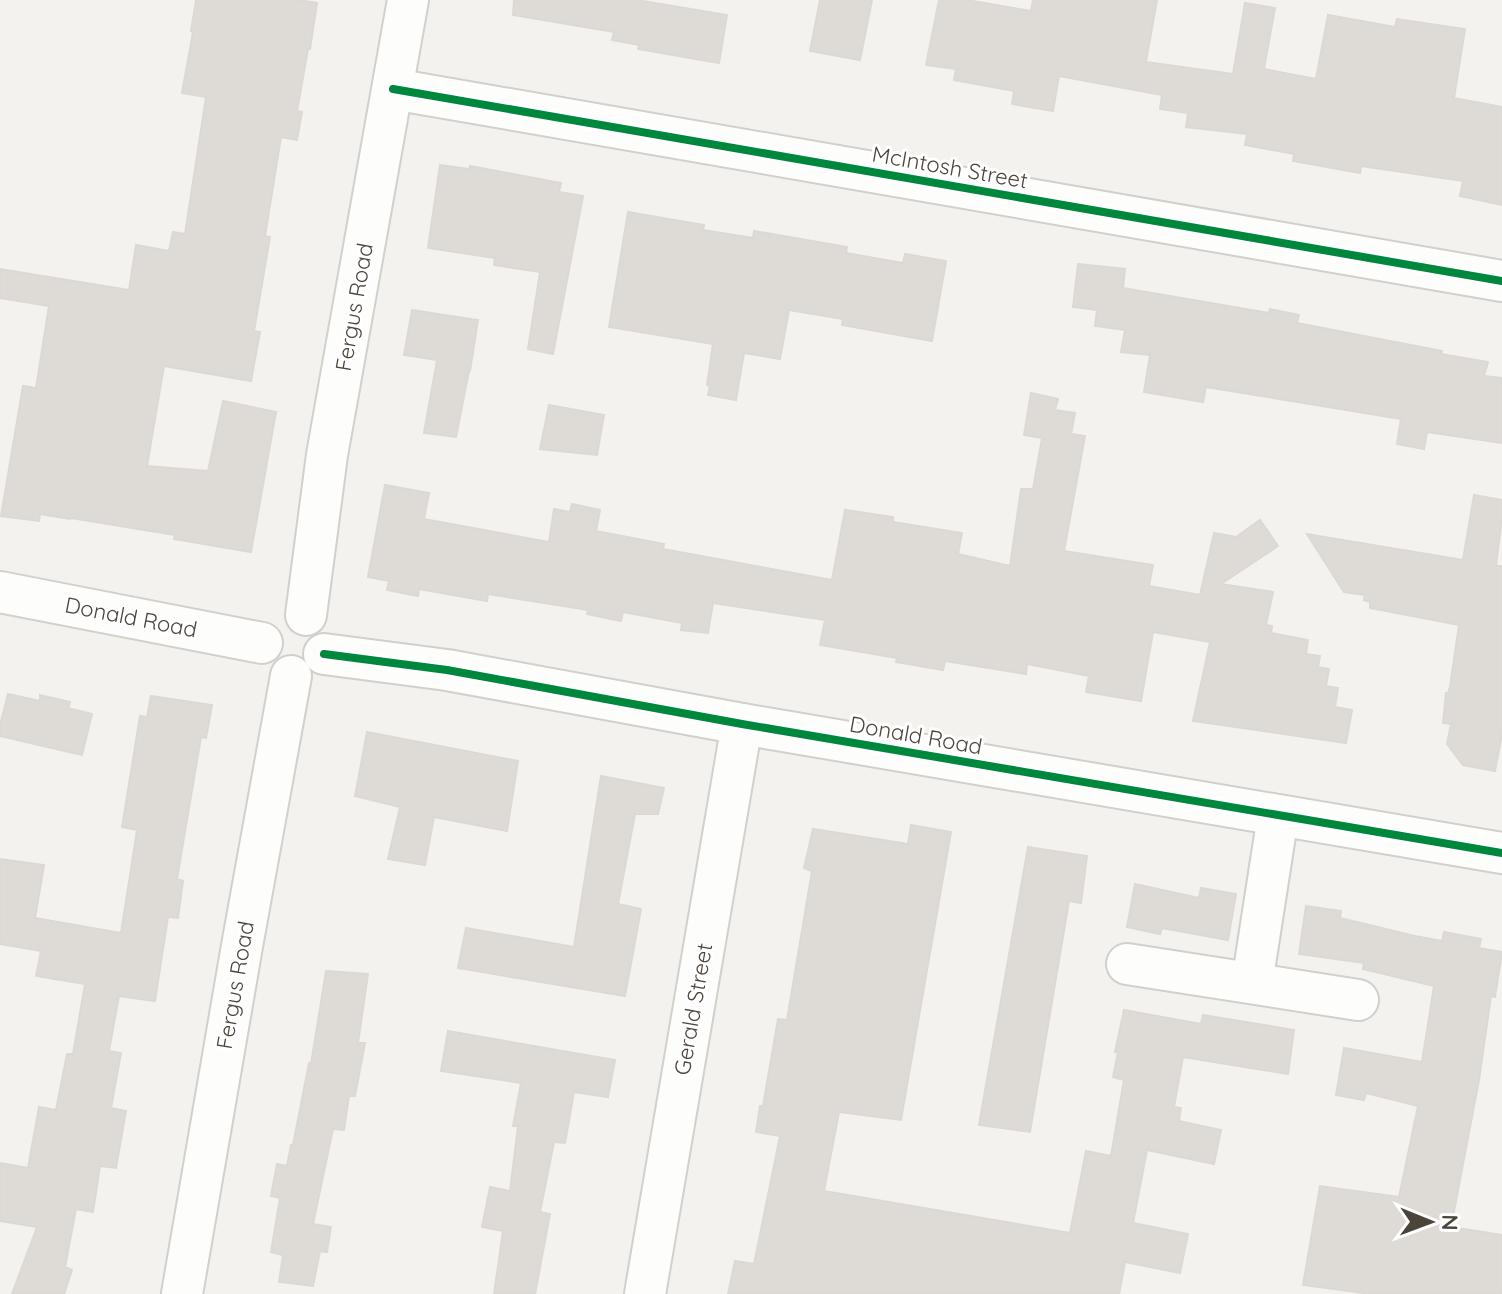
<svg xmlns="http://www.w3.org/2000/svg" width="1502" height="1294" viewBox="0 0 1502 1294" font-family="Quicksand,sans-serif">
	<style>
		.building { fill: #dedbd6; stroke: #dcd9d4; stroke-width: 2 }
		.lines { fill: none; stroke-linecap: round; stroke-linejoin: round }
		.minor-casing { stroke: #d2d0cb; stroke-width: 44 }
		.minor { stroke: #fdfdfc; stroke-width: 40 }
		.cycleway-casing { stroke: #fff; stroke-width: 13 }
		.cycleway { stroke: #00873e; stroke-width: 8 }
		.labels { text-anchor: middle; stroke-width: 6; stroke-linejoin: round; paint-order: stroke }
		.street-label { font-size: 22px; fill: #4b4439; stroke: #fff }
	</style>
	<rect width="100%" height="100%" fill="#f4f2ee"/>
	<!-- building -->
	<g class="building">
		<polygon points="196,0 300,0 317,3 310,49 308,49 297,111 302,112 297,140 281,137 265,236 270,237 254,331 260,332 251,381 164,366 147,466 208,471 223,401 276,412 251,552 174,539 175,535 71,518 70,519 40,514 39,521 1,516 23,386 36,388 49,306 0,298 0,269 129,290 136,245 169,251 173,232 185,234 206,97 182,93 193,32 191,31"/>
		<polygon points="514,0 637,0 727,15 719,63 638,49 639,45 612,40 614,32 513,15"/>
		<polygon points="820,0 872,0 860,60 810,51"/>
		<polygon points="939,0 967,0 1031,11 1033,0 1157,0 1146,62 1233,74 1245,3 1275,8 1264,69 1316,79 1328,15 1395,27 1397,19 1465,29 1454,98 1502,107 1502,205 1460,196 1463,181 1361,166 1360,173 1293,161 1294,154 1245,145 1247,134 1186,127 1188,113 1160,109 1162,95 1059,76 1053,111 1012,104 1014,91 954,80 956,69 926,65"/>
		<polygon points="440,165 469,169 470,166 561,183 559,192 583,196 553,354 528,349 540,272 494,265 495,258 428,248"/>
		<polygon points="628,212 704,225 703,230 753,238 754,231 847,247 846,253 903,263 905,254 946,261 932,341 842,325 843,319 789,310 780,359 744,353 736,400 708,395 710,386 707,385 713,344 609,327"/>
		<polygon points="1078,264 1125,269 1123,288 1269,313 1270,309 1299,315 1297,323 1442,351 1441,354 1488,362 1484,376 1502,378 1502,443 1427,432 1424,449 1397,444 1401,419 1206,387 1203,402 1144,392 1150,355 1121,352 1125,330 1095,326 1097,310 1073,307"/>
		<polygon points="412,310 478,320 470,371 469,371 456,437 424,433 437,360 404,355"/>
		<polygon points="1031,393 1058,399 1055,410 1075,413 1071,434 1085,436 1064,551 1153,565 1149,586 1200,595 1214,533 1236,537 1260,520 1278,546 1221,584 1273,592 1266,625 1272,626 1271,633 1308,640 1306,654 1320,656 1318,667 1329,669 1326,686 1338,688 1335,707 1352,710 1346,743 1193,721 1210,642 1153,632 1141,701 1086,692 1089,676 1027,664 1026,674 945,661 943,670 896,662 897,658 820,645 825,620 713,603 708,633 681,630 682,623 623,612 621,621 587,614 588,610 488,594 487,601 419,589 418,596 387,590 389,581 368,577 385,485 429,493 424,519 549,542 554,509 570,512 572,504 600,510 596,531 664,544 663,549 832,580 845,510 893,517 893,522 962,533 958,554 1010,566 1021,489 1033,489 1042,438 1024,435"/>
		<polygon points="549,405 604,415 597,455 540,449"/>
		<polygon points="1474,495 1502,500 1502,518 1496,566 1502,566 1502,734 1495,771 1463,765 1447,744 1451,724 1443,723 1446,693 1448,693 1450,687 1459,625 1370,608 1370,602 1364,600 1365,595 1344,592 1307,534 1463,560"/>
		<polygon points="8,694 40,701 40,695 70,702 68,708 92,714 82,755 0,736 0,725"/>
		<polygon points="151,696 212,705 206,738 201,737 177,879 183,881 178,918 168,917 155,1001 119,996 109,1051 121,1053 111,1108 126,1111 116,1168 100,1166 93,1212 76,1209 65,1267 72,1270 64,1294 12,1294 37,1227 0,1221 0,1163 28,1168 39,1107 56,1110 67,1054 73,1054 85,984 36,976 41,951 0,944 0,859 44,865 35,918 121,933 137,830 122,827 140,716 147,717"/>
		<polygon points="367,732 518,761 507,831 434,817 425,865 388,859 400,807 355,796"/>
		<polygon points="601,776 664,788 658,814 635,814 618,904 641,909 625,996 458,968 466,928 574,947"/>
		<polygon points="911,825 951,832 901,1120 839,1112 824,1191 1070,1233 1086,1151 1111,1156 1124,1080 1113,1077 1118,1052 1115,1052 1124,1010 1201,1024 1203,1015 1294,1030 1288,1074 1183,1057 1174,1107 1181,1108 1179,1121 1221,1130 1214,1164 1147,1150 1133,1223 1188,1234 1180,1273 1125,1262 1119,1294 728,1294 735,1261 754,1264 780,1136 756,1132 760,1106 763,1106 778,1019 787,1020 812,871 804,868 813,829 908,844"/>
		<polygon points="1028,847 1087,856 1081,903 1069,901 1030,1132 979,1125"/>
		<polygon points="1135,884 1199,898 1201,888 1236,894 1228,940 1162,928 1160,934 1127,927"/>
		<polygon points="1306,906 1341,911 1340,918 1415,936 1442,941 1444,932 1481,939 1479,948 1502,952 1495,997 1491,996 1479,1080 1451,1227 1502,1235 1502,1294 1371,1294 1303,1285 1320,1186 1399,1197 1418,1106 1366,1093 1364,1100 1336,1095 1344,1048 1422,1062 1434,986 1363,969 1364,963 1299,954"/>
		<polygon points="326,971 368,974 358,1043 365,1043 355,1096 349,1096 344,1130 333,1129 313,1224 331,1227 327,1252 320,1251 313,1286 279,1282 283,1255 271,1252 280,1198 271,1196 277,1164 287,1166 291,1145 293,1145 309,1063 311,1064"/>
		<polygon points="448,1031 615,1060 608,1097 574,1092 565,1143 554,1142 540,1212 550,1214 535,1294 494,1294 503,1231 482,1227 490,1187 510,1191 518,1126 513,1126 521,1083 441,1071"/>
	</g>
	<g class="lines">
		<defs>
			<g id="minor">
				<polyline points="393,89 1502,281"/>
				<polyline points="0,592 262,643"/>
				<polyline points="306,615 327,455 408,0"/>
				<polyline points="324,654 447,670 742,724 1502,853"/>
				<polyline points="1127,964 1358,1000"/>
				<polyline points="1252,983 1278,816"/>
				<polyline points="182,1294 242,946 291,676"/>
				<polyline points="645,1294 742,724"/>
			</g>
		</defs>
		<!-- minor casing -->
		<use href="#minor" class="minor-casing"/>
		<!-- minor -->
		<use href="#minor" class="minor"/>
		<defs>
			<g id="cycleway">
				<polyline points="393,89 1502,281"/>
				<polyline points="324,654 447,670 742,724 1502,853"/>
			</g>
		</defs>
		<!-- cycleway casing -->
		<use href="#cycleway" class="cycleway-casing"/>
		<!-- cycleway -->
		<use href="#cycleway" class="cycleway"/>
	</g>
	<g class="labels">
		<!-- street labels -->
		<g class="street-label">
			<text transform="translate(950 167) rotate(10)" y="8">McIntosh Street</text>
			<text transform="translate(354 307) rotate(-80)" y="8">Fergus Road</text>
			<text transform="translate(131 617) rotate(11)" y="8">Donald Road</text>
			<text transform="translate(916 735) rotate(10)" y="8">Donald Road</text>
			<text transform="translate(235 985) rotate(-80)" y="8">Fergus Road</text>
			<text transform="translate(693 1009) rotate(-80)" y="8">Gerald Street</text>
		</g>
	</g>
	<!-- north arrow -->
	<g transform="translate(1430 1222) rotate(91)" stroke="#ffffff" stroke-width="6" paint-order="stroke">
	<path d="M0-6L14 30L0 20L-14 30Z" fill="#4b4439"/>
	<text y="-12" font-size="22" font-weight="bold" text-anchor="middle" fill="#4b4439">N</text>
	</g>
</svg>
